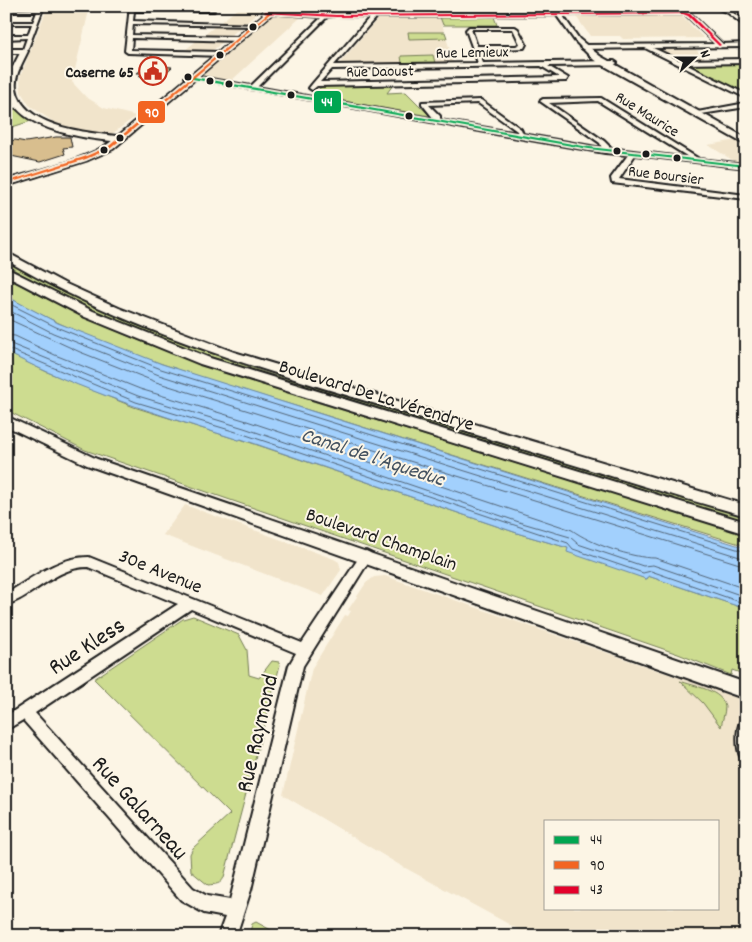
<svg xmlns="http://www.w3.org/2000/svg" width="752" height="942" viewBox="0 0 752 942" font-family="Dekko,sans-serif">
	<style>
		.built { fill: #f1e4cb; fill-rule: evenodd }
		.green { fill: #cddc90; stroke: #747c56 }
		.water { fill: #a2d0fd; stroke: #6c88a3 }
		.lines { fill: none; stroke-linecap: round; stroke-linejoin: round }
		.shore { stroke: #526476; stroke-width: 1 }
		.building { fill: #d8be8e; stroke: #1c1c1c }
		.street-casing { stroke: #1c1c1c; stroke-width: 4 }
		.secondary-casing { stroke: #1c1c1c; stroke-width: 4 }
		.street { fill: #fcf5e5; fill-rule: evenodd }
		.secondary { fill: #fcf5e5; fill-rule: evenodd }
		.bus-1-casing { stroke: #fcf5e5; stroke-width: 4 }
		.bus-2-casing { stroke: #fcf5e5; stroke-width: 4 }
		.bus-3-casing { stroke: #fcf5e5; stroke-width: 4 }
		.bus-1 { fill: #00a651; fill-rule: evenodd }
		.bus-2 { fill: #f26522; fill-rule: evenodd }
		.bus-3 { fill: #e4002b; fill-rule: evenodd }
		.bus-dot { fill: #1c1c1c; stroke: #fcf5e5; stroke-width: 2 }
		.labels { text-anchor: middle; stroke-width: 4; stroke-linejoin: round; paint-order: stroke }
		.far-street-label { font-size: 16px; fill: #1c1c1c; stroke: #fcf5e5 }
		.far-poi-label { font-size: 16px; font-weight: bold; fill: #1c1c1c; stroke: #fcf5e5; text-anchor: end }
		.street-label { font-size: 20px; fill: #1c1c1c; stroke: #fcf5e5 }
		.water-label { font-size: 21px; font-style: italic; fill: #445260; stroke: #fcf5e5 }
		.near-street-label { font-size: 24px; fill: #1c1c1c; stroke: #fcf5e5 }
		.line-badge { stroke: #fcf5e5; stroke-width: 2 }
		.badge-label { font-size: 14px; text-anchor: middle; font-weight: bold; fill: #fff }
	</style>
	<rect width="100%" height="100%" fill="#fcf5e5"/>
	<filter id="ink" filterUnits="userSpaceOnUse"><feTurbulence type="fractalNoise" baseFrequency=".02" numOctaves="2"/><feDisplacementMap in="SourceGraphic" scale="10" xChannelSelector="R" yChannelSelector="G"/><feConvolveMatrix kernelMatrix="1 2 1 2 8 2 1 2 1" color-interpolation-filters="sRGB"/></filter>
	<g filter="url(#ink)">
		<!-- built -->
		<g class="built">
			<polygon points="48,6 90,6 72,82 86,97 104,108 136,116 112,134 78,130 55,123 29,105 21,92 20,77"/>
			<polygon points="241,6 266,6 246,23 241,23 238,26 242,26 229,37 224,37 221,40 225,40 212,51 185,50"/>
			<polygon points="274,14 302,16 231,81 202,76"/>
			<polygon points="575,15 680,15 704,38 623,39 620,36 590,36"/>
			<polygon points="379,17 440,17 454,64 339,64"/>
			<polygon points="694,47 706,60 679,60 656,48"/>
			<polygon points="737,140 746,145 746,163 733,162 734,161 708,145"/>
			<polygon points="185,505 334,559 339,562 341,570 323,596 163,535"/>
			<path d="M385,576L746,701V936H536L525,933L398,864L283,795L312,668L345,615L348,616L351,611L348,610L366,583L374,577ZM546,821H718V908H546Z"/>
		</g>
		<!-- green -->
		<g class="green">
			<polygon points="491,16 494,17 497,25 443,25 440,17"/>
			<polygon points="408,32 445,32 447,38 409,39"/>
			<polygon points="433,55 435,63 402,63 401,56"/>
			<polygon points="746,62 746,93 687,64"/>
			<polygon points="393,85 387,93 406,92 430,116 313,96 322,86"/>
			<polygon points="6,109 16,109 31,121 6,129"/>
			<path d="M6,261C90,309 178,343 270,374L746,517V521C620,483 494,446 369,407C244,369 119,332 6,265Z"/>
			<path d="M6,277C126,345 257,384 388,424C507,461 626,497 746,534V546C603,502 461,458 318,413C212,380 103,351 6,296Z"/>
			<polygon points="6,352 47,372 134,407 239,440 240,439 520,534 568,548 646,579 648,578 648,576 746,609 746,675 732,670 731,675 678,654 85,450 6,410"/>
			<path d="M193,616L239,635L247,650L249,675L259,678L272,661L279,662L280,665L224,877C221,885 215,884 208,885L191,871L190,854L193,848L230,814L94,679L183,619Z"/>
			<path d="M680,681C693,686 723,690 725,707C725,713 722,721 721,727L703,703Z"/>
			<polygon points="256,922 282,936 249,936 252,924"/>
		</g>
		<!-- water -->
		<path class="water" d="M6,296L58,323L162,364L746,548V609L648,576V578L646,579L567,552L568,548L520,534L241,439L239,440C160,415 81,391 6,352Z"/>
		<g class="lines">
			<!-- shore -->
			<g class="shore">
				<polyline points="6,302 56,327 161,369 746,552"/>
				<polyline points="6,309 53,333 159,375 746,559"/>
				<polyline points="6,318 80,352 156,382 746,566"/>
				<path d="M6,335L15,336L55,355L140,389L247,421L572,530C591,544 632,558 655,558L746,589"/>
				<polyline points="6,342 138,396 244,428 519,522 570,537 578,544 643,566 653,565 746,597"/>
				<polyline points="6,348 136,402 243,434 568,543 573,549 643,573 651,571 746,604"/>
			</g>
		</g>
		<!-- building -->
		<g class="building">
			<polygon points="148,65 172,67 160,78 139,76 142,73 137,73"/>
			<polygon points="56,137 70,137 72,147 63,148 65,154 40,162 6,155 6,142 15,140 26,142"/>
		</g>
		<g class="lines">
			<defs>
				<g id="street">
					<polygon points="40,6 44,6 27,51 22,52 27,38 6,39 6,35 28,35 32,24 6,24 6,22 33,22 37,12 6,12 6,10 39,9"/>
					<polygon points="130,6 134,6 134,9 214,11 134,11 133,21 257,25 255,26 133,24 132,35 239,37 242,39 239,41 132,38 131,50 222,52 225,54 222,56 128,53 125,51"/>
					<path d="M332,6H337L329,14L683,12L691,14L722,44L746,43V47L653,48L679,60L746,59V63L685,64L746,94V98L645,48L583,49L580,47L583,45L716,44L687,16L683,14L376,17L334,65L478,63L466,30L469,27H515L518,29L526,44L524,48L478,50L483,63L614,61L617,63L614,65L548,66L568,78L566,81L317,86L312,90L309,88L313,83L370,17H327L257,87L434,119L422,104V102L481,100L521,129L523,134L602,148L600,143L540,101L543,99L601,98L699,159L746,164V168L635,155L619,179L746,195V199L612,183L611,178L628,155L605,153L518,138L185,77L188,75L251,86L322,17L265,13L263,11L324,14ZM471,29H513L520,44L516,46H477ZM541,66L559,77L320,82L332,69ZM598,101L690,158L609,148V146L604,141L549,103ZM478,103L517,131L518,133L440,120V116L429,105Z"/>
					<path d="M712,6C727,6 735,14 746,23V27L728,13Z"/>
					<polygon points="6,66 21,68 6,70"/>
					<polygon points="746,103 746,107 695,115 692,113"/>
					<polygon points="6,105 21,104 24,106 6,109"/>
					<path d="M366,551L370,553L372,556L303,666L251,890L236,936H218L225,917L204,913L181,900L23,720L6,730V716L178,604L88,567C55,567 35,596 6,605V594C32,578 58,557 89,557L302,643L362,553ZM191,609L296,653L289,665L230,900L207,896L193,888L35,713Z"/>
					<path d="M746,719V760L741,758C736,749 736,729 741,720Z"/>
				</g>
				<g id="secondary">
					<path d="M274,6H281L113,149L88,160L6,186V180C35,171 90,159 112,141C81,138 9,128 8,86C8,74 15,63 20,53H6V49H24L28,51C23,62 14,76 16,88C22,127 87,133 118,136Z"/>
					<polygon points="550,6 556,6 579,39 600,56 746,138 746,145 594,60 575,41"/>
					<path d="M6,252L64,283L119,308L234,352L746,505V516C630,483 514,446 399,411C264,370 129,332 6,260Z"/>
					<polygon points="6,268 93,311 210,358 746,522 746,534 200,364 85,317 6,276"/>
					<polygon points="6,416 97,459 746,683 746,699 87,465 6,426"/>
				</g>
			</defs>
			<!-- street casing -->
			<use href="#street" class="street-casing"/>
			<!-- secondary casing -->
			<use href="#secondary" class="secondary-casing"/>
			<!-- street -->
			<use href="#street" class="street"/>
			<!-- secondary -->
			<use href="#secondary" class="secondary"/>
			<defs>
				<polygon id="bus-1" points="188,76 589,147 746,165 746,167 589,149 187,78"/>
				<polygon id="bus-2" points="276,6 279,6 111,148 86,159 6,184 6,182 84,157 109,146"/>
				<polygon id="bus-3" points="265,11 336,15 683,12 690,14 721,45 719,46 688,16 683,14 336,17 264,13"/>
			</defs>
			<!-- bus-1 casing -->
			<use href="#bus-1" class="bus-1-casing"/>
			<!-- bus-2 casing -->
			<use href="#bus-2" class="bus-2-casing"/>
			<!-- bus-3 casing -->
			<use href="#bus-3" class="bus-3-casing"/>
			<!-- bus-1 -->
			<use href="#bus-1" class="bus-1"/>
			<!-- bus-2 -->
			<use href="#bus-2" class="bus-2"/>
			<!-- bus-3 -->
			<use href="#bus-3" class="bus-3"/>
		</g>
	</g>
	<!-- icons -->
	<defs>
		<symbol id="civic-ring" viewBox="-11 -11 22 22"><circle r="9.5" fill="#fcf5e5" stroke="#c8321e" stroke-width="1.5"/><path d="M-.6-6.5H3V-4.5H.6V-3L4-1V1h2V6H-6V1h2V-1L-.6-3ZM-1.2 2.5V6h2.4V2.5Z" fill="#c8321e"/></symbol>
	</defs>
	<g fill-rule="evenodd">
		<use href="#civic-ring" x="137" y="55" width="32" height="32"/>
	</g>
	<!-- markers -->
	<g class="bus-dot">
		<circle cx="253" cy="27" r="4.5"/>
		<circle cx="220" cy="55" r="4.5"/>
		<circle cx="188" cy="77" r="4.5"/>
		<circle cx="210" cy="81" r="4.5"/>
		<circle cx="229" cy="84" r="4.5"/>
		<circle cx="291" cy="95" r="4.5"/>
		<circle cx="409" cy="116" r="4.5"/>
		<circle cx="120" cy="138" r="4.5"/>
		<circle cx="104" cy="150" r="4.5"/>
		<circle cx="617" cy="151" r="4.5"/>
		<circle cx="646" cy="154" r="4.5"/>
		<circle cx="677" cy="158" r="4.5"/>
	</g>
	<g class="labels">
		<!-- far-street labels -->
		<g class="far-street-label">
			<text transform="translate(472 51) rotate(-1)" y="6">Rue Lemieux</text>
			<text transform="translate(380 70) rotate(-1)" y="6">Rue Daoust</text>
			<text transform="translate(648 113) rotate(32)" y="6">Rue Maurice</text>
			<text transform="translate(666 174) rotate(7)" y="6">Rue Boursier</text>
		</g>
		<!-- far-poi labels -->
		<g class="far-poi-label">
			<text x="134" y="77">Caserne 65</text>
		</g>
		<!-- street labels -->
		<g class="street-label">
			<text transform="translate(377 394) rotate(17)" y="7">Boulevard De La Vérendrye</text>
			<text transform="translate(382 538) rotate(19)" y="7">Boulevard Champlain</text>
			<text transform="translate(161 570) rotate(22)" y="7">30e Avenue</text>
		</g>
		<!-- water labels -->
		<g class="water-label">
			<text transform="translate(373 456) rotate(18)" y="7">Canal de l'Aqueduc</text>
		</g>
		<!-- near-street labels -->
		<g class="near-street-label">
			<text transform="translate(86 645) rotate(-33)" y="8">Rue Kless</text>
			<text transform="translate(256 733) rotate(-77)" y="8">Rue Raymond</text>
			<text transform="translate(141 807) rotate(48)" y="8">Rue Galarneau</text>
		</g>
	</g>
	<g class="line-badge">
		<rect x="313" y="90" width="29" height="24" rx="5" fill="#00a651"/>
		<rect x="137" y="100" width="29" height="24" rx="5" fill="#f26522"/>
	</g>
	<g class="badge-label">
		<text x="327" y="106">44</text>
		<text x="152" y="117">90</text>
	</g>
	<!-- margin -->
	<rect width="752" height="942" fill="none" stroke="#fcf5e5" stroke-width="25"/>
	<rect x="12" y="12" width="727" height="917" fill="none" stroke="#1c1c1c" stroke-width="2" filter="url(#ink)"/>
	<!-- legend -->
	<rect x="544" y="820" width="175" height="90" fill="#fcf5e5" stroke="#a29e95"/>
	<rect x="554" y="836" width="25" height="8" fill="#00a651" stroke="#a29e95"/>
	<text x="590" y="844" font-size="15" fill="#1c1c1c">44</text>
	<rect x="554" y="861" width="25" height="8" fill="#f26522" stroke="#a29e95"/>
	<text x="590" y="870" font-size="15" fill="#1c1c1c">90</text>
	<rect x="554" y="886" width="25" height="8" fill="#e4002b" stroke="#a29e95"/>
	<text x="590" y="894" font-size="15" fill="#1c1c1c">43</text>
	<!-- north arrow -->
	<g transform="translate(694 58) rotate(69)" stroke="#fcf5e5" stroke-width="4" paint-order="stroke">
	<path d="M0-4L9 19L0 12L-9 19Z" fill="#1c1c1c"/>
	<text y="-8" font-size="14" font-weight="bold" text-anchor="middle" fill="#1c1c1c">N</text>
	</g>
</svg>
